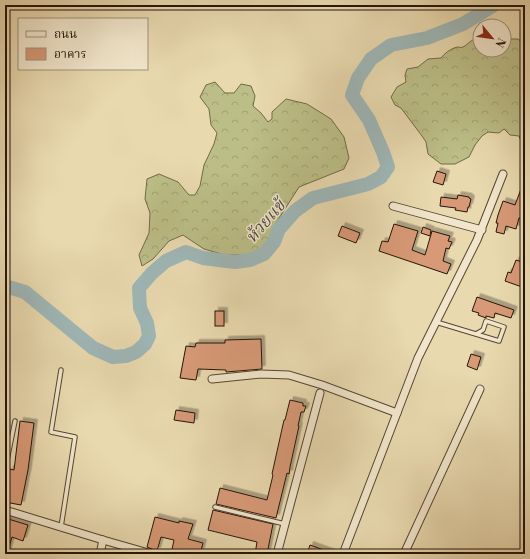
<svg xmlns="http://www.w3.org/2000/svg" width="530" height="559" viewBox="0 0 530 559" font-family="'Libre Bodoni','Noto Serif Thai',serif">
	<style>
		.forest { fill: url(#forest-crowns); stroke: #706a48 }
		.lines { fill: none; stroke-linecap: round; stroke-linejoin: round }
		.river { stroke: #9eb7b7; stroke-width: 14 }
		.building { fill: #d79976; stroke: #251509; filter: url(#shadow) }
		.lane-casing { stroke: #564632; stroke-width: 5.5 }
		.street-casing { stroke: #564632; stroke-width: 9 }
		.lane { stroke: #f1e6cb; stroke-width: 3.5 }
		.street { stroke: #f1e6cb; stroke-width: 7 }
		.labels { text-anchor: middle; stroke-width: 3; stroke-linejoin: round; paint-order: stroke }
		.water-label { font-size: 17px; font-style: italic; fill: #4f4e46; stroke: #f1e6cb }
	</style>
	<defs>
		<pattern id="forest-crowns" width="20" height="18" patternUnits="userSpaceOnUse"><rect width="20" height="18" fill="#bcbe87"/><path d="M2 6a3 3 0 1 1 6 0M12 15a3 3 0 1 1 6 0" fill="none" stroke="#a1a273"/></pattern>
		<filter id="shadow"><feDropShadow dx="3.5" dy="-3.5" stdDeviation="0" flood-color="#0004"/></filter>
	</defs>
	<rect width="100%" height="100%" fill="#e9d9af"/>
	<filter id="stains"><feTurbulence type="fractalNoise" baseFrequency=".005" numOctaves="4"/><feColorMatrix values="0 0 0 0 .2 0 0 0 0 .09 0 0 0 0 .02 0 0 0 .5 -.17"/></filter>
	<radialGradient id="worn" r=".72"><stop offset=".6" stop-color="#630" stop-opacity="0"/><stop offset="1" stop-color="#630" stop-opacity=".3"/></radialGradient>
	<!-- forest -->
	<g class="forest">
		<path d="M504,34L511,39H518L525,45V145L522,144L519,136L510,135L504,129L499,133L488,132L482,136L475,145L469,157L455,164H441L428,154L426,142L422,136L401,108L395,105L391,97L397,87L406,82L405,75L407,69L418,67L428,59L441,58C445,53 450,49 457,47C459,47 461,48 463,47C469,44 471,38 480,39V50H504Z"/>
		<polygon points="215,82 225,93 234,93 241,84 251,86 255,96 253,106 261,113 268,122 272,119 272,112 286,99 307,104 331,119 344,137 349,158 344,169 299,187 276,223 271,236 263,248 250,255 225,255 204,249 183,235 169,241 153,259 142,266 139,255 149,233 150,213 145,199 147,179 159,174 178,182 189,195 195,195 200,186 204,165 214,144 217,133 211,125 209,109 200,97 206,85"/>
	</g>
	<g class="lines">
		<!-- river -->
		<polyline class="river" points="5,286 25,292 93,348 113,357 126,356 136,352 145,344 149,336 147,323 140,308 139,288 152,273 166,261 186,252 203,258 235,262 250,260 264,254 274,242 279,229 295,211 313,198 368,184 381,177 388,167 383,152 369,120 352,95 358,78 371,59 391,45 427,38 463,24 494,5"/>
	</g>
	<!-- building -->
	<g class="building">
		<polygon points="437,171 446,174 443,185 433,182"/>
		<polygon points="524,181 525,181 525,208 520,218 519,218 516,229 506,226 504,234 496,232 498,223 496,223 498,215 503,201 515,205"/>
		<polygon points="458,195 469,197 469,198 471,199 469,207 468,207 467,212 455,210 456,208 440,206 441,197 457,199"/>
		<polygon points="394,224 418,231 412,250 425,255 432,231 450,236 448,241 452,242 449,249 446,248 443,261 451,264 447,274 379,251 382,241 388,242"/>
		<polygon points="342,226 360,233 356,243 338,236"/>
		<polygon points="423,227 431,230 430,236 421,233"/>
		<polygon points="516,260 525,263 525,288 505,281 508,272 511,273"/>
		<polygon points="477,297 514,310 511,318 495,313 494,318 486,316 486,318 478,315 479,313 472,311"/>
		<rect x="215" y="311" width="9" height="15"/>
		<polygon points="261,339 262,369 226,372 226,370 198,369 196,380 180,378 186,346 195,347 196,343 225,343 225,340"/>
		<polygon points="471,354 481,357 477,370 467,366"/>
		<polygon points="290,400 303,403 303,406 306,406 304,412 301,412 298,426 299,426 290,467 289,474 287,473 276,518 216,504 220,488 267,500 273,475 272,474 284,420 285,420"/>
		<polygon points="176,410 195,413 194,423 174,420"/>
		<polygon points="20,421 34,423 28,470 21,505 5,502 5,493 10,469 14,470"/>
		<polygon points="213,510 273,524 267,554 255,554 257,542 208,530"/>
		<polygon points="155,517 179,523 179,521 193,524 188,539 203,543 200,554 171,554 174,540 161,537 157,551 147,547"/>
		<polygon points="5,518 28,525 23,541 12,537 7,554 5,554"/>
		<polygon points="310,545 332,553 332,554 307,554"/>
	</g>
	<g class="lines">
		<defs>
			<g id="lane">
				<polyline points="436,322 499,341 504,327 486,321 483,330 476,334"/>
				<polyline points="5,470 15,421"/>
				<polyline points="215,507 285,524"/>
				<polyline points="61,527 75,437 51,432 61,370"/>
			</g>
			<g id="street">
				<polyline points="393,206 482,230"/>
				<polyline points="212,379 261,374 289,375 322,385 397,413"/>
				<polyline points="5,510 103,540 152,554"/>
				<polyline points="100,554 103,540"/>
				<polyline points="277,554 320,393"/>
				<polyline points="343,554 418,358 477,240 503,174"/>
				<polyline points="404,554 480,389"/>
			</g>
		</defs>
		<!-- lane casing -->
		<use href="#lane" class="lane-casing"/>
		<!-- street casing -->
		<use href="#street" class="street-casing"/>
		<!-- lane -->
		<use href="#lane" class="lane"/>
		<!-- street -->
		<use href="#street" class="street"/>
	</g>
	<g class="labels">
		<!-- water labels -->
		<g class="water-label">
			<text transform="translate(265 221) rotate(-49)" y="6">ห้วยแข้</text>
		</g>
	</g>
	<!-- margin -->
	<rect width="530" height="559" fill="none" stroke="#e9d9af" stroke-width="20"/>
	<rect x="6" y="6" width="518" height="547" fill="none" stroke="#251509" stroke-width="2"/>
	<rect x="10" y="10" width="510" height="539" fill="none" stroke="#251509"/>
	<!-- legend -->
	<rect x="18" y="18" width="130" height="52" fill="#f1e6cb" stroke="#9f927d"/>
	<rect x="26" y="31" width="20" height="6" fill="#f1e6cb" stroke="#9f927d"/>
	<text x="54" y="38" font-size="12" fill="#251509">ถนน</text>
	<rect x="26" y="48" width="20" height="12" fill="#d79976" stroke="#9f927d"/>
	<text x="54" y="58" font-size="12" fill="#251509">อาคาร</text>
	<!-- north arrow -->
	<g transform="translate(492 38) rotate(119)"><circle r="19" fill="#f1e6cb" stroke="#9f927d"/>
	<path d="M0-3L7 15L0 10L-7 15Z" fill="#8f2418"/>
	<text y="-6" font-size="11" font-weight="bold" text-anchor="middle" fill="#251509">N</text>
	</g>
	<rect width="100%" height="100%" filter="url(#stains)"/>
	<rect width="100%" height="100%" fill="url(#worn)"/>
</svg>
